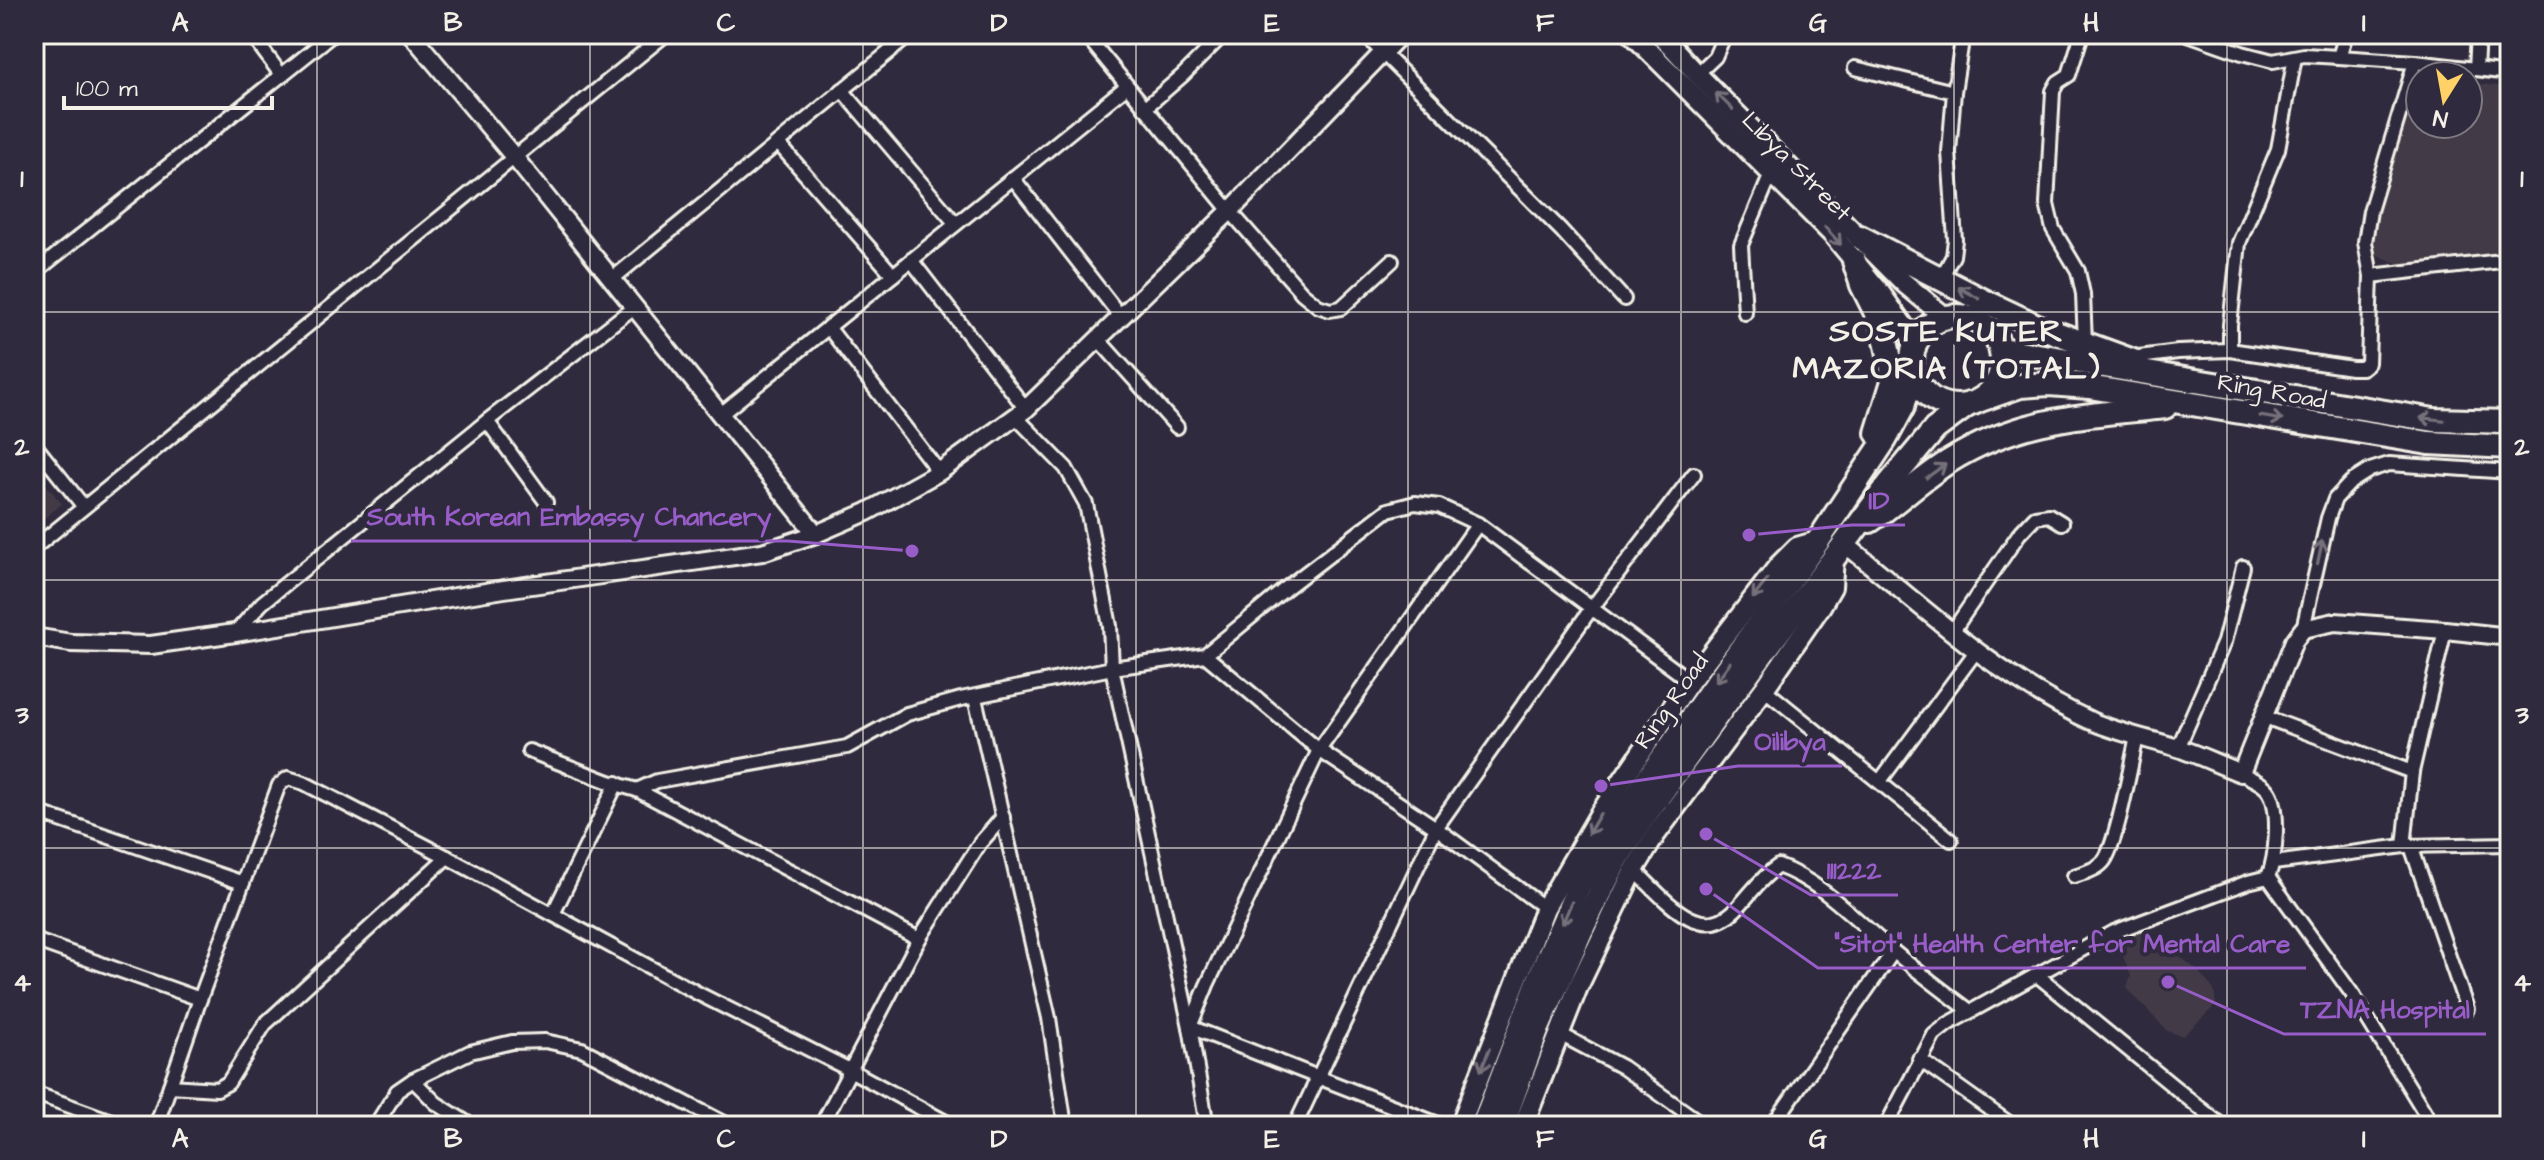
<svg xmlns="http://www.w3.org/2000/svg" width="2544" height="1160" viewBox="0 0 2544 1160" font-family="'Architects Daughter',sans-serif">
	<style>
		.built { fill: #433a47 }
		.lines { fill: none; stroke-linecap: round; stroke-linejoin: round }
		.street-casing { stroke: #f4f1e8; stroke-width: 18 }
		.secondary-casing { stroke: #f4f1e8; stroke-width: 22 }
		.primary-casing { stroke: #f4f1e8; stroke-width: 24 }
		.highway-casing { stroke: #f4f1e8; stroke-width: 28 }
		.street { stroke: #2f2a3d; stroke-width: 12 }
		.secondary { stroke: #2f2a3d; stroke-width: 16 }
		.primary { stroke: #2f2a3d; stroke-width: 18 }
		.highway { stroke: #2f2a3d; stroke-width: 22 }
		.oneway { stroke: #747079 }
		.grid { fill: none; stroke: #f4f1e8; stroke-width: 2; stroke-opacity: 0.55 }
		.labels { text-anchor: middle; stroke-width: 8; stroke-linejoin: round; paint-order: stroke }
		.street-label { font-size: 24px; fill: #f4f1e8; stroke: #2f2a3d }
		.district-label { font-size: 32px; font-weight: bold; letter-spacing: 2px; fill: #f4f1e8; stroke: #2f2a3d }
		.leader { fill: none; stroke: #995dc9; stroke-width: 3 }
		.callout-dot { fill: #995dc9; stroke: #2f2a3d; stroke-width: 3 }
		.callout-label { font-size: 26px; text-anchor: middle; font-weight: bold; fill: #995dc9; stroke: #2f2a3d; stroke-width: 8; stroke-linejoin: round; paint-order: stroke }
		.neatline { fill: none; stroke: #f4f1e8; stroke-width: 3 }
		.grid-label { font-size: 26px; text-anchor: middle; font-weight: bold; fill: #f4f1e8 }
	</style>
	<rect width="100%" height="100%" fill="#2f2a3d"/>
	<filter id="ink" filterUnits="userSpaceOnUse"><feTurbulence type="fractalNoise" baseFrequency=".0125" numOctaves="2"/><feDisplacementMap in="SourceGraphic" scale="16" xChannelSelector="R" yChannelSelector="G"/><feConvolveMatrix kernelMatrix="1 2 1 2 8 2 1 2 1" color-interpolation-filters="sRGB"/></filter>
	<g filter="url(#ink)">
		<!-- built -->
		<g class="built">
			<polygon points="2412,78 2420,79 2420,124 2468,124 2468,83 2510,87 2510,255 2409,268 2373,253 2373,212"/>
			<polygon points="34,470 62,504 34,526"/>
			<polygon points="2141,925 2198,971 2214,990 2216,1005 2183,1036 2167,1031 2127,988 2131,976 2114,935"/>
		</g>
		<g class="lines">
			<defs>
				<g id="street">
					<polyline points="251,34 282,76"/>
					<polyline points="1085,34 1230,211 1302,293 1318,306 1330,310 1341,308 1392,261"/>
					<polyline points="1364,34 1561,230 1624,299"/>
					<polyline points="2082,34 2069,75 2058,82 2053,91 2047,204 2053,229 2078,271 2083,294 2085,343"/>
					<polyline points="2188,34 2242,53 2273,61 2304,55 2339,57 2415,62 2510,73"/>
					<polyline points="2339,57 2346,34"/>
					<polyline points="1855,68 1954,92"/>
					<polyline points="2476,69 2478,34"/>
					<polyline points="1697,74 1715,57 1725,34"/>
					<polyline points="842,90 956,224"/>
					<polyline points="1145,108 1183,75 1224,34"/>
					<polyline points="778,143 893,275"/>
					<polyline points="1013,178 1121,317"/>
					<polyline points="911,260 1026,409"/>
					<polyline points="34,273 333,34"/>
					<polyline points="2371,276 2510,260"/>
					<polyline points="1941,278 1953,256 1955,240 1949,152 1954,92 1963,34"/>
					<polyline points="611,280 911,34"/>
					<polyline points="1745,313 1741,245 1771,174"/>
					<polyline points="828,327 939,472"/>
					<polyline points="1098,339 1177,427"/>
					<polyline points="2230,350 2230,325 2239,243 2278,149 2295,57"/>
					<polyline points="2131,358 2178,352 2230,350 2352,368 2362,368 2368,363 2371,276 2365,242 2370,211 2415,62"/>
					<polyline points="721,414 1127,86"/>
					<polyline points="1016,417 1066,468 1086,504 1110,626 1112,668 1190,1027 1207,1126"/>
					<polyline points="487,421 546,502"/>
					<polyline points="34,444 84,507"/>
					<polyline points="34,548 666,34"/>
					<polyline points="2303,629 2328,518 2335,499 2351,482 2370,470 2389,464 2510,472"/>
					<polyline points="1952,632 2019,534 2035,517 2049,515 2062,523"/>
					<polyline points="235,633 262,603 487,421 633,308"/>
					<polyline points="1205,655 1319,750 1436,828 1545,908"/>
					<polyline points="1764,689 1951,840"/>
					<polyline points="975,698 1049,1018 1065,1126"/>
					<polyline points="2265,717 2412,772"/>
					<polyline points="2178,748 2224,642 2243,567"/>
					<polyline points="529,751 609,782 637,790 919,939"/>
					<path d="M2241,773C2249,778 2262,782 2268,790C2281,807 2276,858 2268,877L2353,995L2433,1126"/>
					<polyline points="1880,781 1977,650"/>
					<polyline points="637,790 657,781 847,747 907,714 961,699 1112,668 1205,655 1285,589 1388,510 1415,503 1439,506 1478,524 1690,681"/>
					<polyline points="34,811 243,883"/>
					<polyline points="2404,846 2412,772 2445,630"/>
					<polyline points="2411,846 2467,1009"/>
					<polyline points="2274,863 2404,846 2510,844"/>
					<path d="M1634,870C1662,895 1698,946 1735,910C1750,895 1760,878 1778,866C1820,881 1854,918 1887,946C1914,969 1942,990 1970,1011"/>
					<path d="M2074,876C2084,873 2096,870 2103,862C2117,846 2131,762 2137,737"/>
					<polyline points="553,914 617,783"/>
					<polyline points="34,940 200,999"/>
					<polyline points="2037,975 2222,1126"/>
					<polyline points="1558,1033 1622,1067 1705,1126"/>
					<polyline points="1919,1059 2013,1126"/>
					<polyline points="413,1080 436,1103 472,1126"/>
					<polyline points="170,1086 217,1089 228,1083 265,1024 447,857"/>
					<polyline points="34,1093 125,1126"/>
					<polyline points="156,1126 200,999 279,785 288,778 304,783 447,857 699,994 850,1070 953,1126"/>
					<polyline points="375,1126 397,1091 413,1080 470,1052 512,1042 545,1041 582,1049 730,1126"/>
					<polyline points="821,1126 919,939 980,843 1003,817"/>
					<polyline points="1295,1126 1436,828 1591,609 1694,474"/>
					<polyline points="1443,1126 1190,1027 1207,985 1319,750 1478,524"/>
					<polyline points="1772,1126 1893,952"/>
					<polyline points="1886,1126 1934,1035 1948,1024 2114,932 2248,882 2268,877"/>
				</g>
				<g id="secondary">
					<polyline points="411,34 515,158 816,534"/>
					<path d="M1845,544C1923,607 1999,679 2091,721C2119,733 2149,739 2178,748C2199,755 2220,765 2241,773L2294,641L2303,629L2335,622L2445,630L2510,637"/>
					<polyline points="34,637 71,643 151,645 235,633 504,589 762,552 816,534 867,512 939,472 1026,409 1230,211 1401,34"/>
				</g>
				<g id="primary">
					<polyline points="1632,34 1833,235 1879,291 1916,343"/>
					<polyline points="1660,34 1697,74 1904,283 1946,318"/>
					<polyline points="1460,1126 1545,908 1600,813 1690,681 1779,565 1797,547 1818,541"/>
					<polyline points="1523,1126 1578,987 1634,870 1656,834 1764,689 1821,606 1832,587 1834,558"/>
				</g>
				<g id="highway">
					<polyline points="1860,237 1984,301 2037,326 2136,362"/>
					<polyline points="1854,261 1862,285 1883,327 1894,378 1877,433"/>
					<circle cx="1957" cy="361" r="45"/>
					<polyline points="2001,349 2434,420 2510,422"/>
					<polyline points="1980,400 2020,386 2049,384 2089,387 2429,443 2510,447"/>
					<path d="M1870,521C1896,503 1920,480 1948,462C2020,417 2084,416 2165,407"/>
					<polyline points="1483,1126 1544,966 1578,888 1610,831 1818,541 1885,440 1903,407 1913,368"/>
					<polyline points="1502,1126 1538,1028 1582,929 1616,861 1641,821 1739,685 1889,484 1935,429 1969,404"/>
				</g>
			</defs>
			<!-- street casing -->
			<use href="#street" class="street-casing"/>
			<!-- secondary casing -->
			<use href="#secondary" class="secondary-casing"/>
			<!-- primary casing -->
			<use href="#primary" class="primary-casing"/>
			<!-- highway casing -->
			<use href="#highway" class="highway-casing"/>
			<!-- street -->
			<use href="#street" class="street"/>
			<!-- secondary -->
			<use href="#secondary" class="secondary"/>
			<!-- primary -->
			<use href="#primary" class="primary"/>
			<!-- highway -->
			<use href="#highway" class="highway"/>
		</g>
		<!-- one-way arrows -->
		<defs><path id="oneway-shaft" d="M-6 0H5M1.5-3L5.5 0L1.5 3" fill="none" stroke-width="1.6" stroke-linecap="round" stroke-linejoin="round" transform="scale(2)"/></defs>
		<g class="oneway">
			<use href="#oneway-shaft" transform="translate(1724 101) rotate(-135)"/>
			<use href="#oneway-shaft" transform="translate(1833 236) rotate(48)"/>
			<use href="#oneway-shaft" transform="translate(1969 293) rotate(-151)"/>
			<use href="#oneway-shaft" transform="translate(2271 418) rotate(10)"/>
			<use href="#oneway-shaft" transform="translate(2432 419) rotate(-174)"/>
			<use href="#oneway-shaft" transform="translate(1936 471) rotate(-36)"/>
			<use href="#oneway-shaft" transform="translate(2320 552) rotate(-78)"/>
			<use href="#oneway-shaft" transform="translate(1760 589) rotate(128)"/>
			<use href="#oneway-shaft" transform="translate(1723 672) rotate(126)"/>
			<use href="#oneway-shaft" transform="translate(1594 824) rotate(120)"/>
			<use href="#oneway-shaft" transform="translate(1567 913) rotate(113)"/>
			<use href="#oneway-shaft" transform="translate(1485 1060) rotate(111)"/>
		</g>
	</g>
	<!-- grid -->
	<path class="grid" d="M317,34V1126M590,34V1126M863,34V1126M1136,34V1126M1408,34V1126M1681,34V1126M1954,34V1126M2227,34V1126M34,312H2510M34,580H2510M34,848H2510"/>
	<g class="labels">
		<!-- street labels -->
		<g class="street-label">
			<text transform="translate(1797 166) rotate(45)" y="8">Libya Street</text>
			<text transform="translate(2272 391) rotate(10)" y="8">Ring Road</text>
			<text transform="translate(1671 701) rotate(-55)" y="8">Ring Road</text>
		</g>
		<!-- district labels -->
		<g class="district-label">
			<text x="1947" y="341">SOSTE KUTER<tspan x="1947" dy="37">MAZORIA (TOTAL)</tspan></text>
		</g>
	</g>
	<!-- callouts -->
	<path class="leader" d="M1749 535L1852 525H1905M912 551L788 541H351M1601 786L1738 766H1842M1706 834L1811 895H1898M1706 889L1818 968H2306M2168 982L2284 1034H2486"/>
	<g class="callout-dot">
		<circle cx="1749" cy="535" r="8"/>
		<circle cx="912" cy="551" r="8"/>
		<circle cx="1601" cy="786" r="8"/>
		<circle cx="1706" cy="834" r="8"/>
		<circle cx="1706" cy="889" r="8"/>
		<circle cx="2168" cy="982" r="8"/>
	</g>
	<g class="callout-label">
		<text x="1879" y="509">ID</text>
		<text x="569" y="525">South Korean Embassy Chancery</text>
		<text x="1790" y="750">Oilibya</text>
		<text x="1854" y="879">111222</text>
		<text x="2062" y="952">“Sitot” Health Center for Mental Care</text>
		<text x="2385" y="1018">TZNA Hospital</text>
	</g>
	<!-- margin -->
	<rect width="2544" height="1160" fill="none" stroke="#2f2a3d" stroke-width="88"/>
	<!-- north arrow -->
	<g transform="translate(2444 100) rotate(191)"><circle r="38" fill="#2f2a3d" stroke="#7e7a81" stroke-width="2"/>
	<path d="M0-6L14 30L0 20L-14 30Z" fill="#ffd166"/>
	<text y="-12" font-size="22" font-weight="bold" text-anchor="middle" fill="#f4f1e8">N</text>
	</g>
	<!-- scale -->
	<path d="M64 96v12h208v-12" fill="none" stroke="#f4f1e8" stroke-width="4"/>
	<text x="76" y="96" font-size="24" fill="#f4f1e8" stroke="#2f2a3d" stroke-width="6" paint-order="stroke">100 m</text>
	<rect x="44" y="44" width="2456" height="1072" class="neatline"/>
	<g class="grid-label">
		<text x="180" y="31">A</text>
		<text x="453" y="31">B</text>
		<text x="726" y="31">C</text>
		<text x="999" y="31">D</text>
		<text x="1272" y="31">E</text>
		<text x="1545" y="31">F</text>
		<text x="1818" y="31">G</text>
		<text x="2091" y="31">H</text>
		<text x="2364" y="31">I</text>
		<text x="22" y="187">1</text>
		<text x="2522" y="187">1</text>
		<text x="22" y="455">2</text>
		<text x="2522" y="455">2</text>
		<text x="22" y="723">3</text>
		<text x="2522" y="723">3</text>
		<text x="22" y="991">4</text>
		<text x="2522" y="991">4</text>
		<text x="180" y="1147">A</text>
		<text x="453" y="1147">B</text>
		<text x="726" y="1147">C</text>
		<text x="999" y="1147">D</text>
		<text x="1272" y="1147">E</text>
		<text x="1545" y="1147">F</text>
		<text x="1818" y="1147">G</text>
		<text x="2091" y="1147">H</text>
		<text x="2364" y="1147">I</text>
	</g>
</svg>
